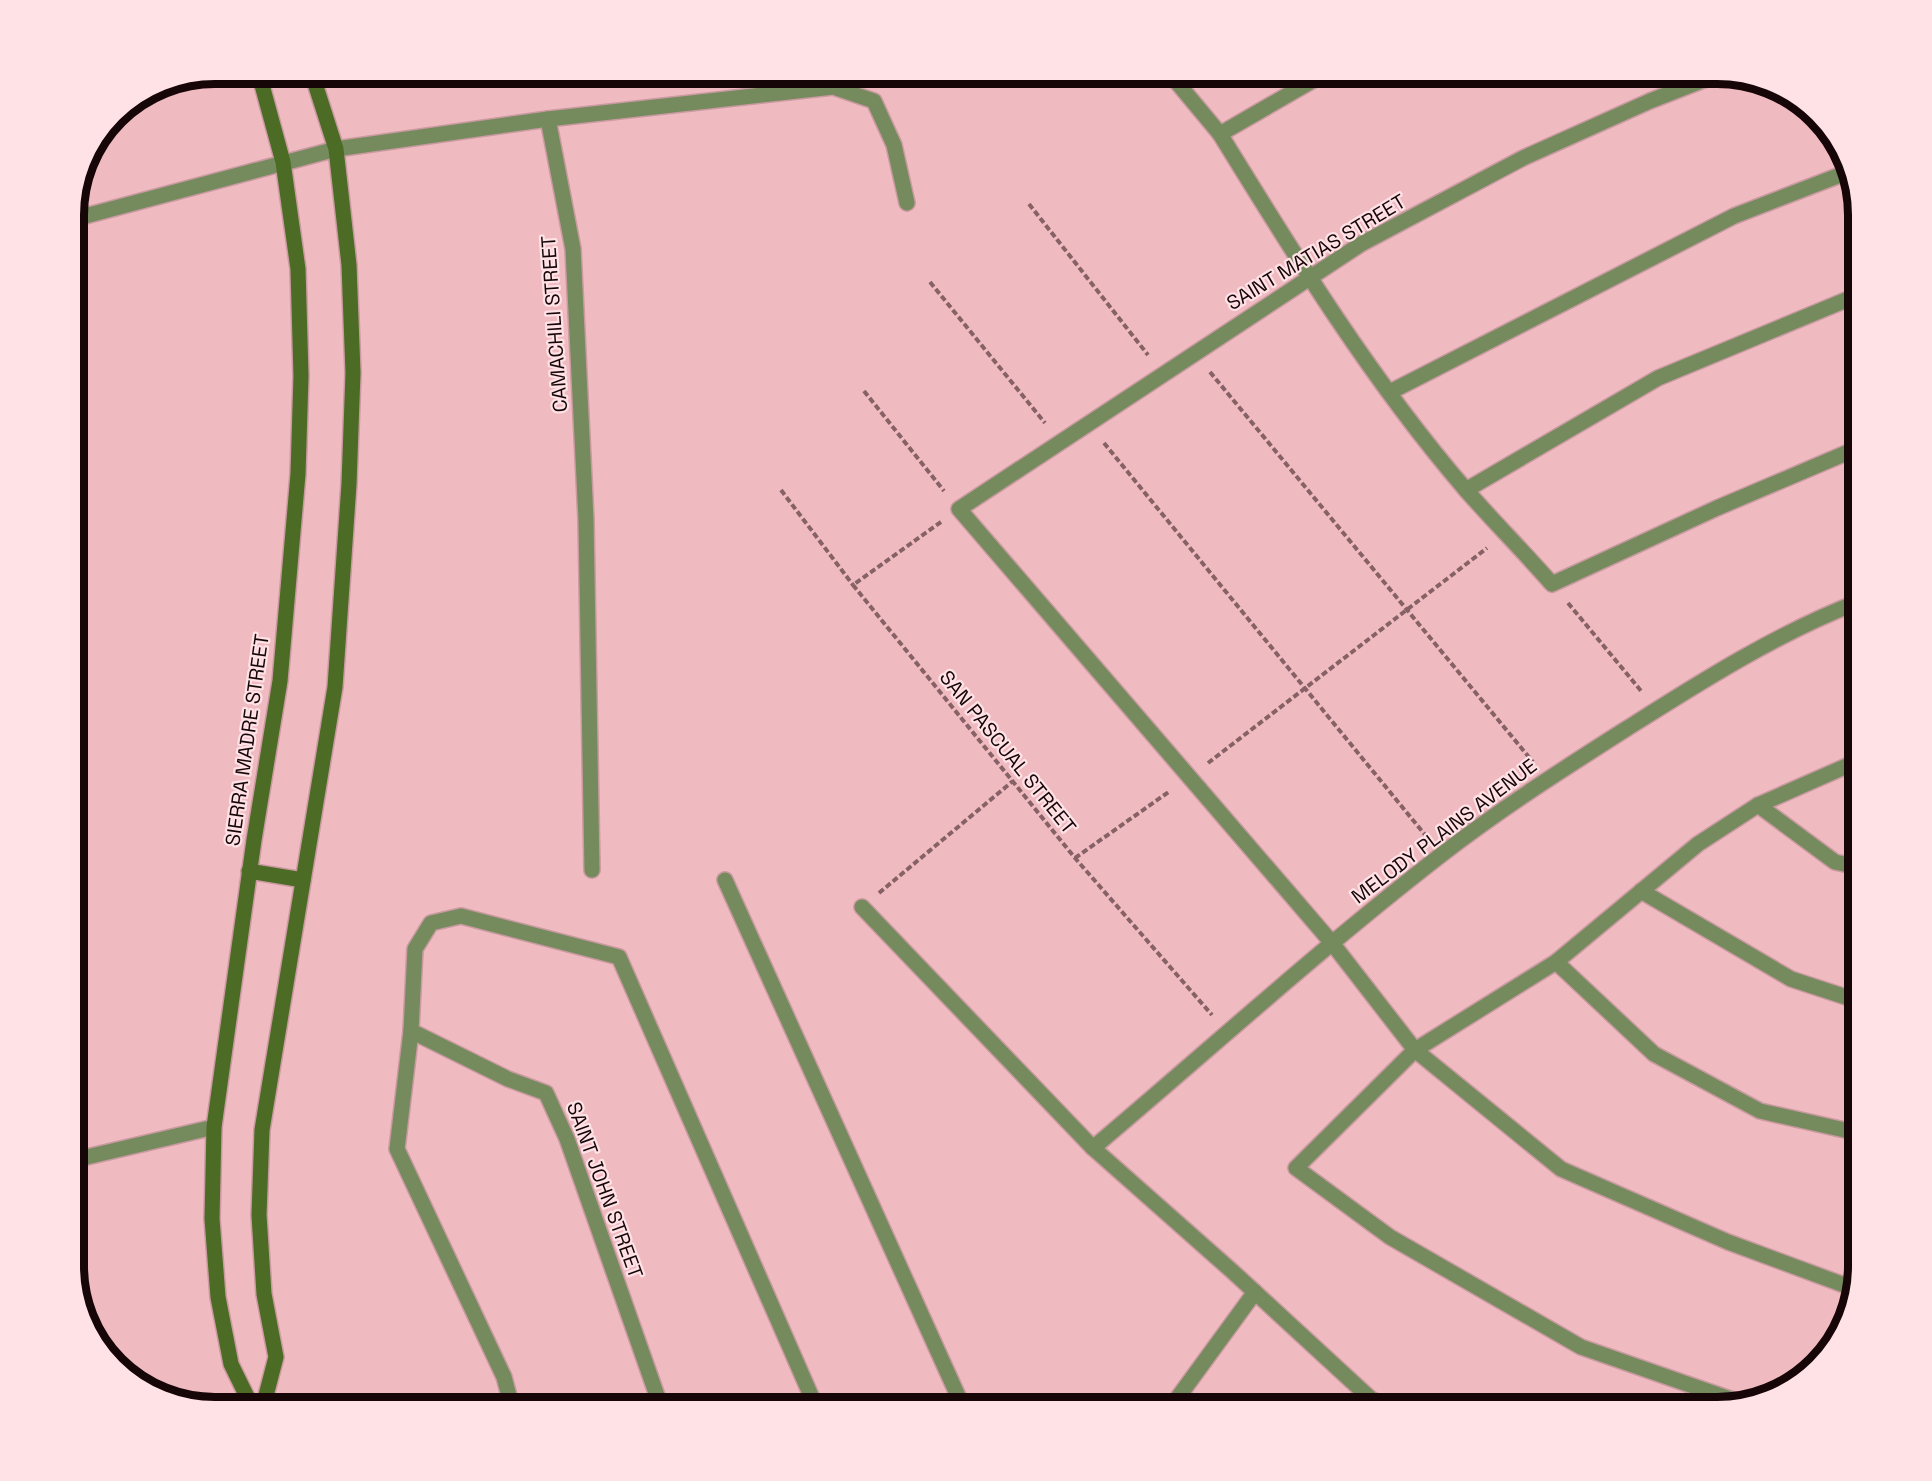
<svg xmlns="http://www.w3.org/2000/svg" width="1932" height="1481" viewBox="0 0 1932 1481" font-family="'Space Grotesk',sans-serif">
	<style>
		.lines { fill: none; stroke-linecap: round; stroke-linejoin: round }
		.lane-casing { stroke: #c99aa0; stroke-width: 18 }
		.street-casing { stroke: #c99aa0; stroke-width: 18 }
		.secondary-casing { stroke: #c99aa0; stroke-width: 18 }
		.path { stroke: #866267; stroke-width: 4; stroke-dasharray: 6 3; stroke-linecap: butt }
		.lane { stroke: #758b5e; stroke-width: 15 }
		.street { stroke: #758b5e; stroke-width: 15 }
		.secondary { stroke: #4c6b24; stroke-width: 15 }
		.labels { text-anchor: middle; stroke-width: 4.5; stroke-linejoin: round; paint-order: stroke }
		.street-label { font-size: 20px; fill: #160608; stroke: #ffe2e6 }
		.rim { fill: none; stroke: #160608; stroke-width: 8 }
	</style>
	<rect width="100%" height="100%" fill="#f0bac1"/>
	<g class="lines">
		<defs>
			<g id="lane">
				<polyline points="1170,74 1220,134"/>
				<polyline points="74,1160 214,1127"/>
			</g>
			<g id="street">
				<path d="M1324,74L1220,134C1295,256 1372,381 1466,490C1494,522 1524,552 1552,584L1717,508L1858,448"/>
				<polyline points="1719,74 1650,101 1523,158 1361,244 959,509 1332,943 1415,1050 1561,1169 1728,1242 1855,1289"/>
				<polyline points="548,119 833,87 874,101 894,145 907,203"/>
				<polyline points="74,219 336,149 548,119 573,249 586,520 592,870"/>
				<polyline points="1390,392 1734,216 1848,172"/>
				<polyline points="1466,490 1658,378 1858,295"/>
				<polyline points="1758,805 1835,862 1858,867"/>
				<polyline points="725,880 963,1407"/>
				<polyline points="1641,891 1791,979 1858,1001"/>
				<polyline points="862,907 1093,1148 1232,1271 1371,1399 1387,1407"/>
				<polyline points="1556,962 1654,1054 1760,1111 1858,1133"/>
				<polyline points="411,1031 508,1079 546,1093 567,1139 661,1407"/>
				<path d="M1093,1148C1209,1050 1321,948 1441,855C1503,807 1568,766 1634,724C1705,679 1780,632 1858,602"/>
				<polyline points="1739,1402 1581,1347 1390,1237 1296,1168 1415,1050 1556,962 1698,844 1758,805 1858,761"/>
				<polyline points="512,1407 504,1377 397,1149 411,1031 415,949 431,923 461,916 619,957 816,1407"/>
				<polyline points="1171,1407 1255,1292"/>
			</g>
			<g id="secondary">
				<polyline points="249,871 303,880"/>
				<polyline points="252,1407 231,1364 218,1297 212,1219 214,1127 254,840 280,681 298,474 301,376 298,269 283,162 259,74"/>
				<polyline points="263,1407 276,1357 264,1294 259,1215 262,1130 335,687 349,484 353,373 349,265 336,149 312,74"/>
			</g>
		</defs>
		<!-- lane casing -->
		<use href="#lane" class="lane-casing"/>
		<!-- street casing -->
		<use href="#street" class="street-casing"/>
		<!-- secondary casing -->
		<use href="#secondary" class="secondary-casing"/>
		<!-- path -->
		<g class="path">
			<polyline points="1029,204 1148,355"/>
			<polyline points="930,282 1045,423"/>
			<polyline points="1210,372 1533,762"/>
			<polyline points="864,391 944,491"/>
			<polyline points="1104,443 1426,836"/>
			<polyline points="781,490 853,585"/>
			<polyline points="941,522 853,585 1075,858 1212,1015"/>
			<polyline points="1568,603 1642,692"/>
			<polyline points="1208,763 1487,548"/>
			<polyline points="1075,858 1170,791"/>
			<polyline points="879,893 1013,781"/>
		</g>
		<!-- lane -->
		<use href="#lane" class="lane"/>
		<!-- street -->
		<use href="#street" class="street"/>
		<!-- secondary -->
		<use href="#secondary" class="secondary"/>
	</g>
	<g class="labels">
		<!-- street labels -->
		<g class="street-label">
			<text transform="translate(1316 252) rotate(-31)" y="7">SAINT MATIAS STREET</text>
			<text transform="translate(554 324) rotate(-94)" y="7">CAMACHILI STREET</text>
			<text transform="translate(247 740) rotate(-82)" y="7">SIERRA MADRE STREET</text>
			<text transform="translate(1008 752) rotate(51)" y="7">SAN PASCUAL STREET</text>
			<text transform="translate(1444 831) rotate(-37)" y="7">MELODY PLAINS AVENUE</text>
			<text transform="translate(605 1190) rotate(70)" y="7">SAINT JOHN STREET</text>
		</g>
	</g>
	<!-- crop -->
	<path d="M0 0H1932V1481H0ZM215 84H1717A131 131 0 0 1 1848 215V1266A131 131 0 0 1 1717 1397H215A131 131 0 0 1 84 1266V215A131 131 0 0 1 215 84Z" fill="#ffe2e6" fill-rule="evenodd"/>
	<path class="rim" d="M215 84H1717A131 131 0 0 1 1848 215V1266A131 131 0 0 1 1717 1397H215A131 131 0 0 1 84 1266V215A131 131 0 0 1 215 84Z"/>
</svg>
